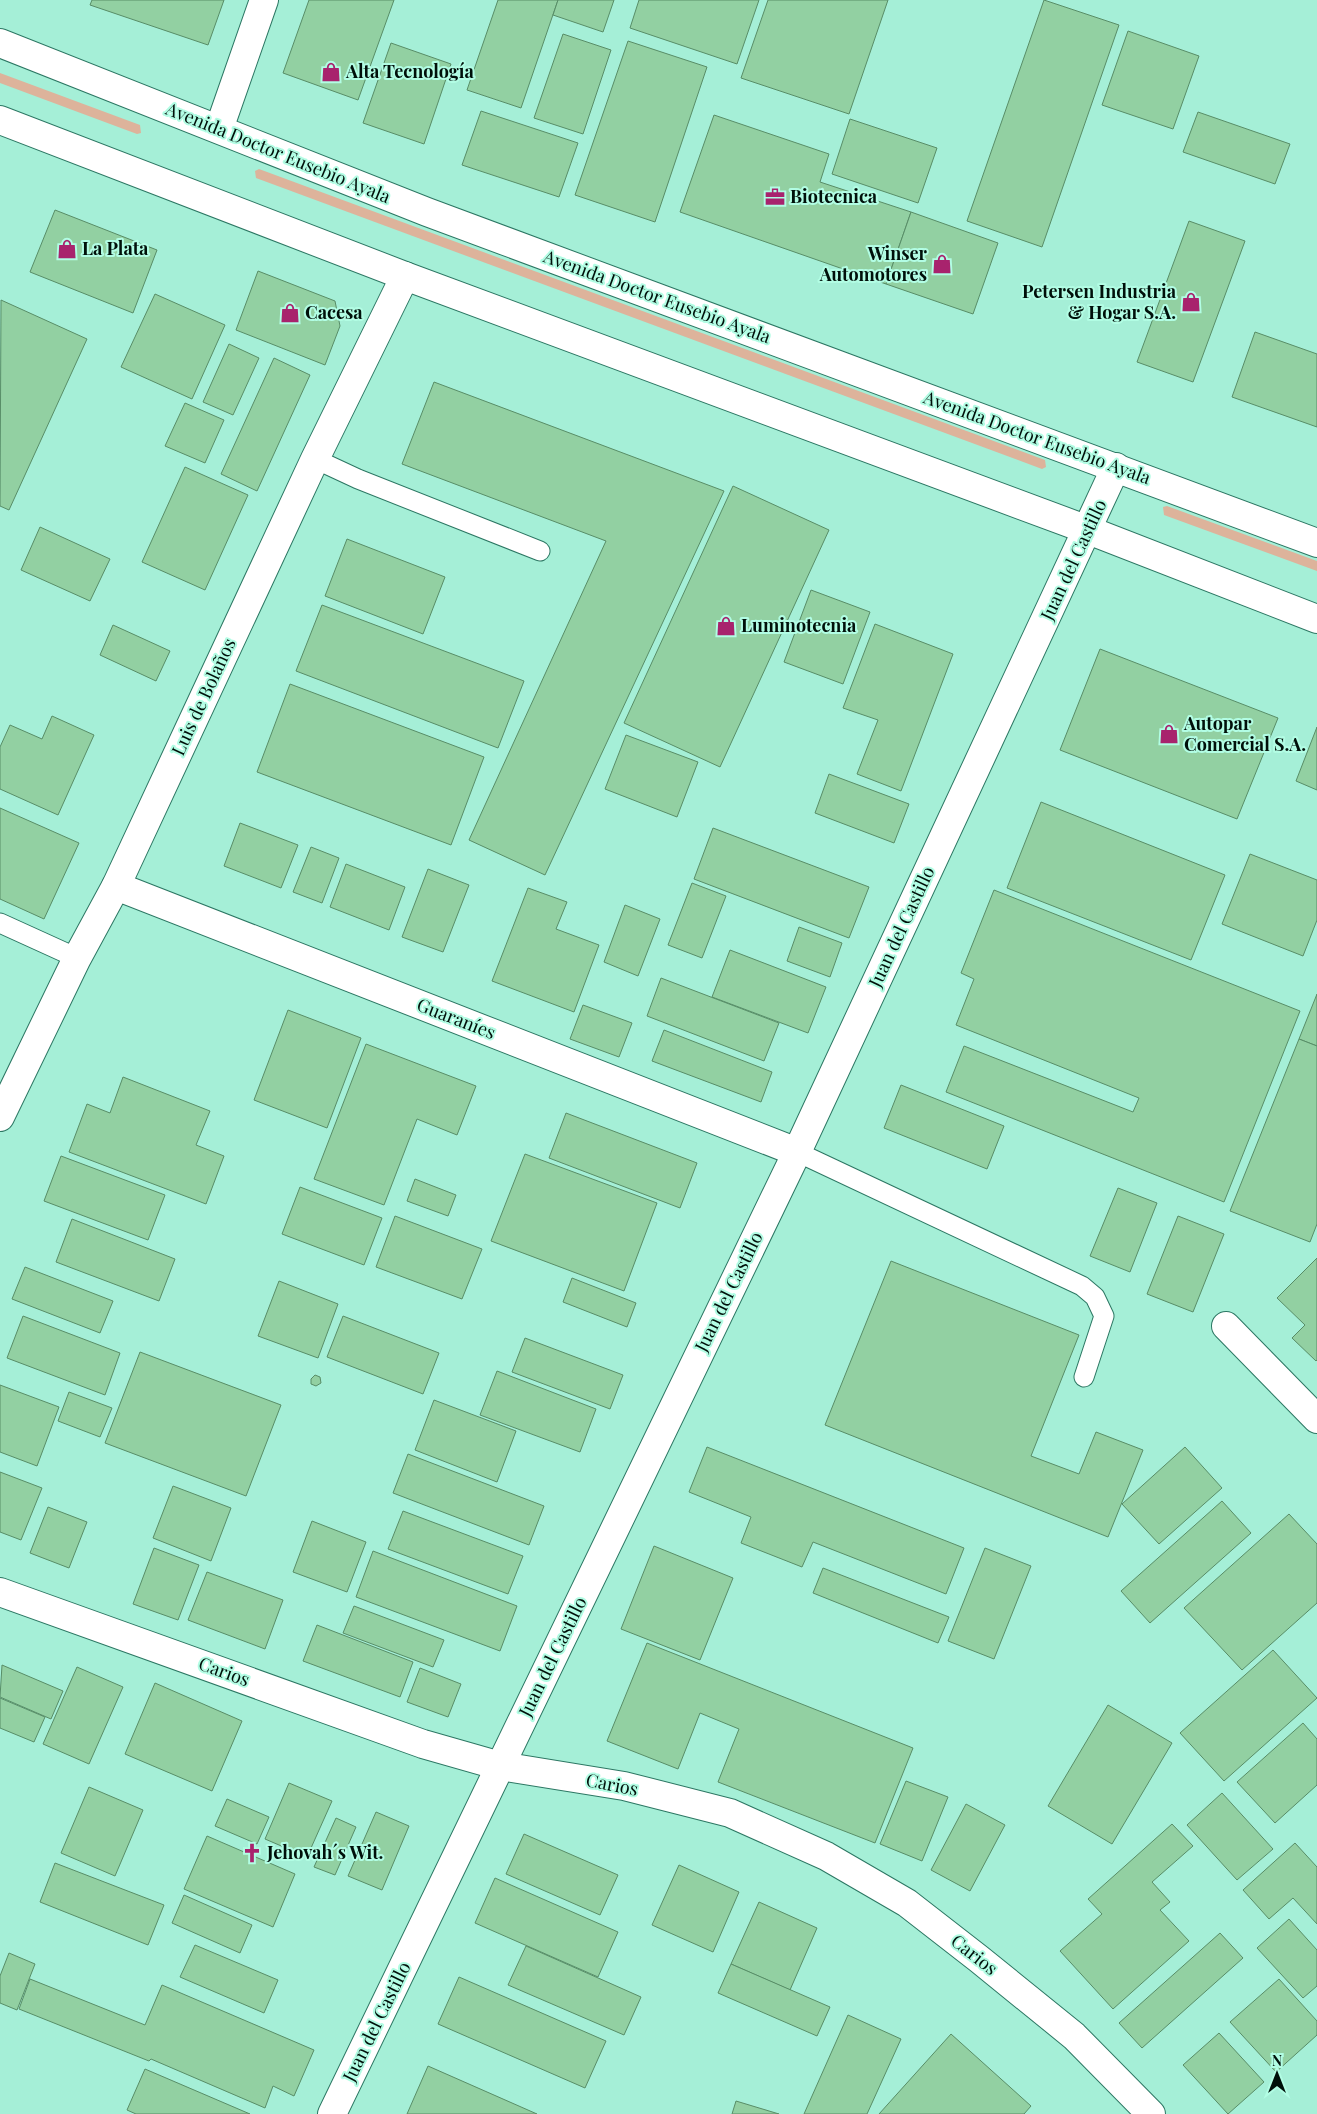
<svg xmlns="http://www.w3.org/2000/svg" width="1317" height="2114" viewBox="0 0 1317 2114" font-family="'Playfair Display',serif">
	<style>
		.green { fill: #ddb39b }
		.building { fill: #92d0a2; stroke: #588d67 }
		.lines { fill: none; stroke-linecap: round; stroke-linejoin: round }
		.lane-casing { stroke: #2c7763; stroke-width: 21 }
		.street-casing { stroke: #2c7763; stroke-width: 30 }
		.highway-casing { stroke: #2c7763; stroke-width: 30 }
		.lane { stroke: #fff; stroke-width: 19 }
		.street { stroke: #fff; stroke-width: 28 }
		.highway { stroke: #fff; stroke-width: 28 }
		.labels { text-anchor: middle; stroke-width: 4; stroke-linejoin: round; paint-order: stroke }
		.poi-label { font-size: 18px; font-weight: bold; fill: #00100a; stroke: #b2fde4; text-anchor: start }
		.street-label { font-size: 18px; fill: #00100a; stroke: #b2fde4 }
	</style>
	<rect width="100%" height="100%" fill="#a5efd7"/>
	<!-- green -->
	<g class="green">
		<polygon points="0,73 140,125 141,133 137,134 0,83"/>
		<polygon points="259,169 1045,460 1046,467 1042,469 256,178 255,171"/>
		<polygon points="1167,506 1317,561 1317,571 1164,515 1163,507"/>
	</g>
	<!-- building -->
	<g class="building">
		<polygon points="92,0 224,0 208,45 90,5"/>
		<polygon points="309,0 394,0 358,100 283,73"/>
		<polygon points="498,0 558,0 521,108 467,90"/>
		<polygon points="558,0 614,0 603,32 553,15"/>
		<polygon points="639,0 759,0 737,64 630,28"/>
		<polygon points="768,0 888,0 849,114 741,78"/>
		<polygon points="1044,0 1119,25 1042,247 967,221"/>
		<polygon points="1128,31 1199,56 1173,129 1102,105"/>
		<polygon points="563,34 611,50 583,134 534,118"/>
		<polygon points="628,41 707,67 655,222 575,195"/>
		<polygon points="391,43 451,64 424,144 363,123"/>
		<polygon points="481,111 578,143 559,197 462,165"/>
		<polygon points="1198,112 1290,144 1275,184 1183,152"/>
		<polygon points="714,115 829,154 820,182 911,212 886,284 680,212"/>
		<polygon points="850,119 937,148 918,203 832,174"/>
		<polygon points="55,210 157,250 133,313 30,272"/>
		<polygon points="911,212 998,243 973,314 886,284"/>
		<polygon points="1189,221 1245,241 1193,382 1137,362"/>
		<polygon points="258,271 335,301 340,326 325,365 236,330"/>
		<polygon points="155,294 225,325 192,399 121,367"/>
		<polygon points="1,300 87,339 9,510 0,506"/>
		<polygon points="1255,332 1317,354 1317,427 1232,397"/>
		<polygon points="229,344 259,358 233,415 203,402"/>
		<polygon points="274,358 310,375 257,491 221,474"/>
		<polygon points="434,382 724,491 545,875 469,840 606,541 402,464"/>
		<polygon points="185,403 224,420 205,463 165,446"/>
		<polygon points="185,467 248,495 205,590 142,562"/>
		<polygon points="733,486 829,530 720,767 624,723"/>
		<polygon points="40,527 110,559 90,601 21,570"/>
		<polygon points="347,539 445,577 423,634 325,596"/>
		<polygon points="811,590 870,612 843,684 784,662"/>
		<polygon points="322,605 524,681 498,748 296,671"/>
		<polygon points="875,624 953,654 901,791 857,774 878,720 843,708"/>
		<polygon points="113,625 170,651 156,681 100,655"/>
		<polygon points="1100,649 1278,718 1237,819 1060,750"/>
		<polygon points="290,684 484,757 451,845 257,772"/>
		<polygon points="52,716 94,735 58,815 0,789 0,747 10,725 42,739"/>
		<polygon points="1317,727 1317,790 1296,781"/>
		<polygon points="626,735 698,762 677,817 605,789"/>
		<polygon points="829,774 909,804 894,843 815,813"/>
		<polygon points="1041,802 1225,875 1191,960 1007,888"/>
		<polygon points="0,808 79,843 44,919 0,899"/>
		<polygon points="240,823 298,845 281,888 224,866"/>
		<polygon points="713,828 869,887 849,938 694,879"/>
		<polygon points="311,847 339,858 322,903 293,892"/>
		<polygon points="1250,854 1317,880 1317,920 1303,956 1222,924"/>
		<polygon points="346,864 405,887 389,930 330,907"/>
		<polygon points="428,869 469,885 443,952 402,937"/>
		<polygon points="692,883 726,896 702,958 668,945"/>
		<polygon points="528,888 567,902 556,929 599,945 574,1012 492,981"/>
		<polygon points="994,890 1300,1011 1224,1202 946,1092 964,1046 1133,1112 1139,1098 956,1025 974,979 961,973"/>
		<polygon points="625,905 660,919 638,976 604,962"/>
		<polygon points="799,927 842,943 830,977 787,961"/>
		<polygon points="730,950 826,987 808,1033 712,997"/>
		<polygon points="661,978 779,1023 764,1061 647,1016"/>
		<polygon points="1317,994 1317,1046 1299,1039"/>
		<polygon points="583,1005 632,1023 619,1057 570,1039"/>
		<polygon points="288,1010 361,1038 327,1128 254,1100"/>
		<polygon points="664,1030 772,1072 761,1102 652,1061"/>
		<polygon points="1299,1039 1317,1046 1317,1224 1310,1242 1230,1211"/>
		<polygon points="366,1044 476,1086 457,1135 417,1119 384,1205 314,1179"/>
		<polygon points="123,1077 210,1111 196,1145 224,1156 206,1204 69,1152 87,1104 110,1113"/>
		<polygon points="901,1085 1004,1126 987,1169 884,1128"/>
		<polygon points="566,1113 697,1163 680,1208 549,1158"/>
		<polygon points="525,1154 657,1203 624,1291 491,1241"/>
		<polygon points="61,1156 165,1195 148,1240 44,1201"/>
		<polygon points="415,1179 456,1195 448,1216 407,1201"/>
		<polygon points="300,1187 382,1218 364,1265 282,1234"/>
		<polygon points="1118,1188 1157,1203 1130,1272 1090,1256"/>
		<polygon points="395,1216 482,1249 462,1299 376,1267"/>
		<polygon points="1178,1216 1224,1234 1193,1312 1147,1294"/>
		<polygon points="72,1219 175,1259 159,1301 56,1262"/>
		<polygon points="1317,1258 1317,1360 1316,1361 1292,1338 1305,1325 1277,1298"/>
		<polygon points="891,1261 1079,1335 1031,1456 1079,1474 1096,1432 1143,1450 1108,1537 825,1425"/>
		<polygon points="25,1267 113,1301 100,1333 12,1299"/>
		<polygon points="572,1278 636,1303 627,1327 563,1302"/>
		<polygon points="279,1281 338,1304 318,1358 258,1336"/>
		<polygon points="23,1316 120,1353 105,1395 7,1358"/>
		<polygon points="343,1316 439,1353 423,1394 327,1357"/>
		<polygon points="525,1338 623,1375 610,1409 512,1372"/>
		<polygon points="140,1352 281,1405 246,1496 105,1443"/>
		<polygon points="497,1371 596,1409 580,1452 480,1415"/>
		<polygon points="315,1375 320,1377 321,1383 316,1386 311,1384 311,1379"/>
		<polygon points="0,1385 59,1407 37,1466 0,1452"/>
		<polygon points="69,1392 112,1408 100,1437 58,1421"/>
		<polygon points="434,1400 516,1431 497,1482 415,1450"/>
		<polygon points="707,1447 964,1548 946,1594 813,1542 802,1567 741,1543 751,1517 689,1492"/>
		<polygon points="1185,1447 1222,1488 1159,1544 1122,1504"/>
		<polygon points="408,1454 544,1506 529,1545 393,1493"/>
		<polygon points="0,1472 42,1488 21,1540 0,1532"/>
		<polygon points="173,1486 231,1508 211,1561 153,1538"/>
		<polygon points="1222,1501 1251,1533 1150,1623 1121,1591"/>
		<polygon points="48,1507 87,1522 69,1568 30,1553"/>
		<polygon points="403,1511 523,1556 508,1594 388,1549"/>
		<polygon points="1289,1514 1317,1544 1317,1603 1242,1670 1184,1608"/>
		<polygon points="312,1521 366,1542 347,1592 293,1572"/>
		<polygon points="654,1546 733,1578 700,1660 621,1629"/>
		<polygon points="154,1548 199,1565 178,1620 133,1604"/>
		<polygon points="985,1548 1031,1566 994,1659 948,1641"/>
		<polygon points="373,1551 517,1606 500,1651 356,1597"/>
		<polygon points="823,1568 949,1617 938,1643 813,1593"/>
		<polygon points="207,1572 283,1600 265,1649 188,1620"/>
		<polygon points="354,1606 444,1640 433,1667 343,1633"/>
		<polygon points="317,1625 413,1662 400,1697 303,1661"/>
		<polygon points="647,1643 913,1748 875,1843 718,1782 739,1729 700,1713 678,1769 607,1741"/>
		<polygon points="1273,1650 1317,1698 1224,1781 1180,1733"/>
		<polygon points="2,1665 63,1691 51,1719 0,1697"/>
		<polygon points="77,1667 123,1687 89,1764 43,1744"/>
		<polygon points="420,1668 461,1684 448,1717 407,1702"/>
		<polygon points="155,1683 242,1721 212,1791 125,1754"/>
		<polygon points="0,1698 45,1717 34,1742 0,1728"/>
		<polygon points="1108,1705 1172,1743 1112,1844 1048,1806"/>
		<polygon points="1303,1723 1317,1739 1317,1785 1275,1823 1237,1782"/>
		<polygon points="906,1781 948,1797 922,1861 880,1844"/>
		<polygon points="289,1783 332,1801 307,1857 265,1839"/>
		<polygon points="89,1787 143,1810 115,1876 61,1853"/>
		<polygon points="1222,1793 1273,1849 1237,1880 1187,1825"/>
		<polygon points="227,1799 269,1817 257,1844 215,1826"/>
		<polygon points="966,1804 1005,1825 970,1891 931,1870"/>
		<polygon points="376,1812 409,1826 382,1890 348,1876"/>
		<polygon points="336,1818 356,1827 335,1875 314,1867"/>
		<polygon points="1172,1824 1193,1846 1152,1882 1170,1902 1160,1910 1189,1941 1113,2009 1060,1951 1102,1914 1088,1899"/>
		<polygon points="524,1834 618,1875 600,1915 506,1874"/>
		<polygon points="207,1836 295,1874 273,1927 184,1889"/>
		<polygon points="1295,1843 1317,1867 1317,1924 1293,1898 1269,1919 1243,1890"/>
		<polygon points="55,1863 164,1905 148,1945 40,1902"/>
		<polygon points="679,1865 739,1892 713,1952 652,1925"/>
		<polygon points="495,1878 618,1932 598,1977 475,1923"/>
		<polygon points="184,1895 252,1925 240,1953 172,1923"/>
		<polygon points="759,1902 817,1928 790,1990 731,1964"/>
		<polygon points="1289,1919 1317,1950 1317,1986 1303,1998 1257,1948"/>
		<polygon points="1220,1933 1243,1958 1142,2048 1119,2023"/>
		<polygon points="195,1945 278,1980 264,2013 180,1977"/>
		<polygon points="526,1946 641,1997 624,2035 508,1985"/>
		<polygon points="9,1953 35,1964 17,2010 0,2003 0,1976"/>
		<polygon points="731,1964 830,2007 817,2036 718,1993"/>
		<polygon points="459,1977 606,2041 585,2088 438,2024"/>
		<polygon points="30,1979 145,2025 162,1985 314,2050 294,2096 273,2086 265,2108 151,2059 149,2061 19,2009"/>
		<polygon points="1279,1979 1317,2021 1317,2035 1276,2072 1230,2022"/>
		<polygon points="848,2015 901,2039 867,2114 804,2114"/>
		<polygon points="1219,2033 1264,2082 1228,2114 1183,2065"/>
		<polygon points="951,2034 1031,2106 1024,2114 879,2114"/>
		<polygon points="428,2066 537,2114 407,2114"/>
		<polygon points="145,2069 250,2114 136,2114 127,2110"/>
		<polygon points="736,2101 779,2114 732,2114"/>
	</g>
	<g class="lines">
		<defs>
			<g id="lane">
				<polyline points="315,459 358,479 540,551"/>
				<polyline points="0,923 77,958"/>
				<polyline points="797,1152 1082,1286 1095,1297 1104,1316 1084,1377"/>
			</g>
			<g id="street">
				<polyline points="219,129 264,0"/>
				<polyline points="116,886 797,1152"/>
				<polyline points="0,1117 77,958 116,886 315,459 405,276"/>
				<polyline points="1226,1326 1317,1419"/>
				<polyline points="0,1592 423,1744 500,1766 624,1786 730,1813 826,1856 907,1903 979,1959 1074,2036 1151,2114"/>
				<polyline points="332,2114 797,1152 1116,467"/>
			</g>
			<g id="highway">
				<polyline points="0,43 427,212 1317,543"/>
				<polyline points="0,120 405,276 1088,530 1317,619"/>
			</g>
		</defs>
		<!-- lane casing -->
		<use href="#lane" class="lane-casing"/>
		<!-- street casing -->
		<use href="#street" class="street-casing"/>
		<!-- highway casing -->
		<use href="#highway" class="highway-casing"/>
		<!-- lane -->
		<use href="#lane" class="lane"/>
		<!-- street -->
		<use href="#street" class="street"/>
		<!-- highway -->
		<use href="#highway" class="highway"/>
	</g>
	<!-- icons -->
	<defs>
		<symbol id="shop-bare" viewBox="-9 -9 18 18"><path d="M-5-2.5h2.3a2.7 3.5 0 0 1 5.4 0H5L5.5 6h-11ZM-1.5-2.5h3a1.5 2.3 0 0 0-3 0Z" fill="#a8236d" stroke="#b2fde4" stroke-width="2.5" paint-order="stroke"/></symbol>
		<symbol id="office-bare" viewBox="-9 -9 18 18"><path d="M-6-3h4V-5.5h4V-3h4V5H-6ZM-1-4.5V-3h2v-1.5ZM-6 0V1H6V0Z" fill="#a8236d" stroke="#b2fde4" stroke-width="2.5" paint-order="stroke"/></symbol>
		<symbol id="church-bare" viewBox="-9 -9 18 18"><path d="M-1.2-6h2.4v3.5h3.3v2.4h-3.3V6h-2.4V-.1h-3.3v-2.4h3.3Z" fill="#a8236d" stroke="#b2fde4" stroke-width="2.5" paint-order="stroke"/></symbol>
	</defs>
	<g fill-rule="evenodd">
		<use href="#shop-bare" x="317" y="58" width="28" height="28"/>
		<use href="#office-bare" x="761" y="183" width="28" height="28"/>
		<use href="#shop-bare" x="53" y="235" width="28" height="28"/>
		<use href="#shop-bare" x="928" y="250" width="28" height="28"/>
		<use href="#shop-bare" x="1177" y="288" width="28" height="28"/>
		<use href="#shop-bare" x="276" y="299" width="28" height="28"/>
		<use href="#shop-bare" x="712" y="612" width="28" height="28"/>
		<use href="#shop-bare" x="1155" y="720" width="28" height="28"/>
		<use href="#church-bare" x="238" y="1839" width="28" height="28"/>
	</g>
	<g class="labels">
		<!-- poi labels -->
		<g class="poi-label">
			<text x="346" y="78">Alta Tecnología</text>
			<text x="790" y="203">Biotecnica</text>
			<text x="82" y="255">La Plata</text>
			<text x="927" y="260" text-anchor="end">Winser<tspan x="927" dy="21">Automotores</tspan></text>
			<text x="1176" y="298" text-anchor="end">Petersen Industria<tspan x="1176" dy="21">&amp; Hogar S.A.</tspan></text>
			<text x="305" y="319">Cacesa</text>
			<text x="741" y="632">Luminotecnia</text>
			<text x="1184" y="730">Autopar<tspan x="1184" dy="21">Comercial S.A.</tspan></text>
			<text x="267" y="1859">Jehovah´s Wit.</text>
		</g>
		<!-- street labels -->
		<g class="street-label">
			<text transform="translate(278 153) rotate(22)" y="6">Avenida Doctor Eusebio Ayala</text>
			<text transform="translate(657 297) rotate(20)" y="6">Avenida Doctor Eusebio Ayala</text>
			<text transform="translate(1037 438) rotate(20)" y="6">Avenida Doctor Eusebio Ayala</text>
			<text transform="translate(1074 560) rotate(-65)" y="6">Juan del Castillo</text>
			<text transform="translate(204 697) rotate(-65)" y="6">Luis de Bolaños</text>
			<text transform="translate(902 927) rotate(-65)" y="6">Juan del Castillo</text>
			<text transform="translate(456 1019) rotate(21)" y="6">Guaraníes</text>
			<text transform="translate(729 1292) rotate(-64)" y="6">Juan del Castillo</text>
			<text transform="translate(553 1657) rotate(-64)" y="6">Juan del Castillo</text>
			<text transform="translate(224 1672) rotate(20)" y="6">Carios</text>
			<text transform="translate(612 1785) rotate(11)" y="6">Carios</text>
			<text transform="translate(974 1955) rotate(38)" y="6">Carios</text>
			<text transform="translate(377 2022) rotate(-64)" y="6">Juan del Castillo</text>
		</g>
	</g>
	<!-- north arrow -->
	<g transform="translate(1277 2074)" stroke="#b2fde4" stroke-width="4" paint-order="stroke">
	<path d="M0-4L9 19L0 12L-9 19Z" fill="#00100a"/>
	<text y="-8" font-size="14" font-weight="bold" text-anchor="middle" fill="#00100a">N</text>
	</g>
</svg>
